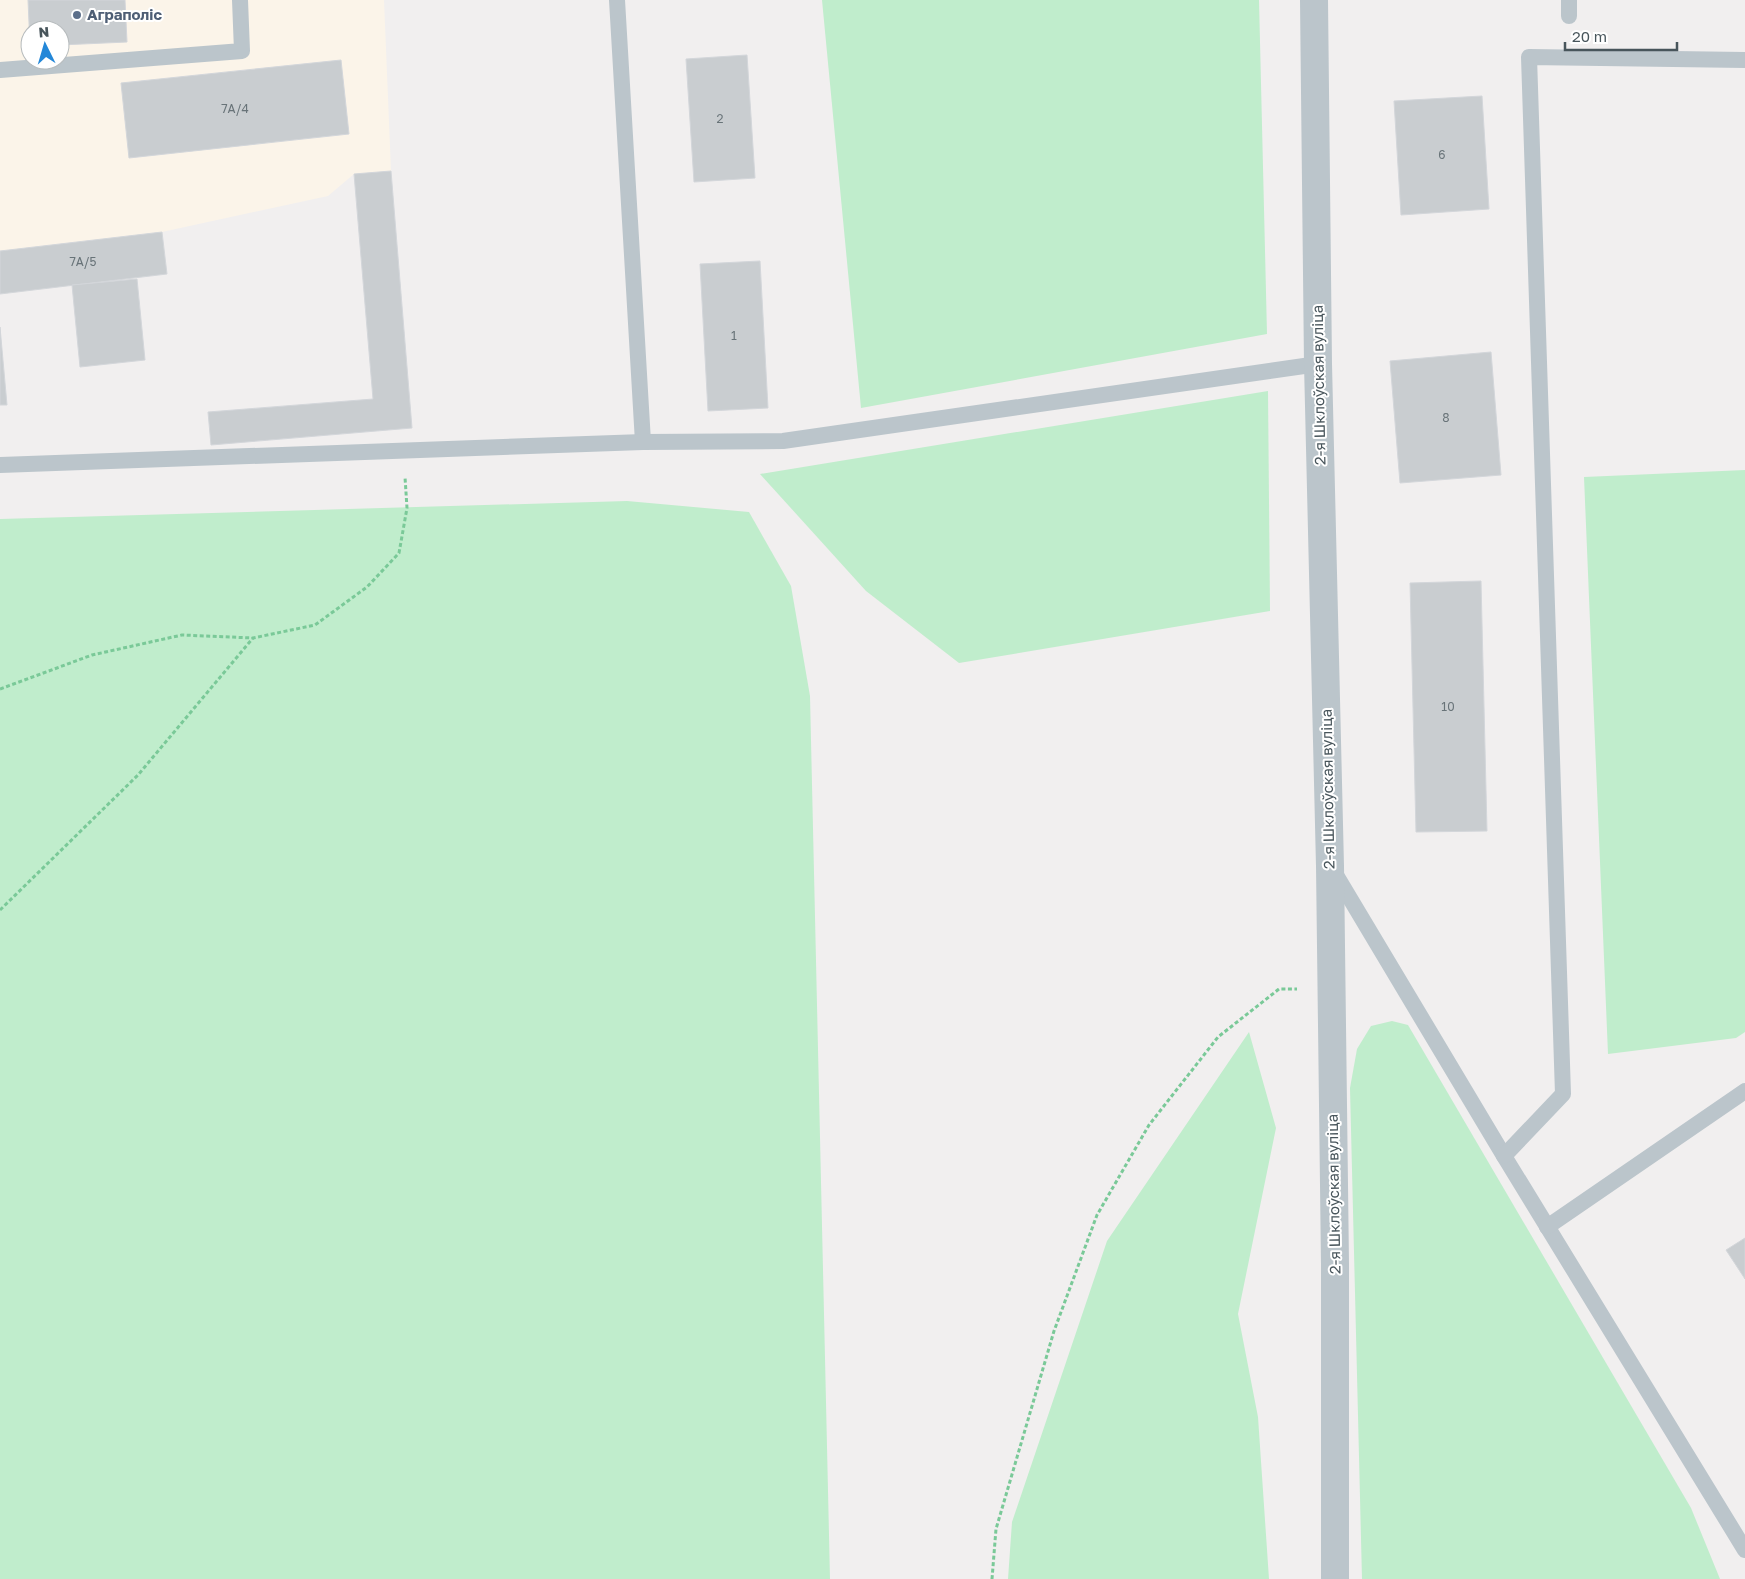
<svg xmlns="http://www.w3.org/2000/svg" width="1745" height="1579" viewBox="0 0 1745 1579" font-family="'Golos Text',sans-serif">
	<style>
		.commercial { fill: #fbf4e9; fill-rule: evenodd }
		.green { fill: #c0edcc }
		.building { fill: #c9cdd0; stroke: #d3d6da }
		.lines { fill: none; stroke-linecap: round; stroke-linejoin: round }
		.path { stroke: #7ac998; stroke-width: 3; stroke-dasharray: 4 2.5; stroke-linecap: butt }
		.service { stroke: #bbc5cb; stroke-width: 16 }
		.tertiary { stroke: #bbc5cb; stroke-width: 28 }
		.service-dot { fill: #5c6f8a; stroke: #fff; stroke-width: 2 }
		.labels { text-anchor: middle; stroke-width: 4; stroke-linejoin: round; paint-order: stroke }
		.number-label { font-size: 12px; fill: #687378 }
		.service-label { font-size: 15px; font-weight: bold; fill: #4e5e75; stroke: #fff; text-anchor: start }
		.street-label { font-size: 15px; fill: #48555b; stroke: #fff }
	</style>
	<rect width="100%" height="100%" fill="#f1efef"/>
	<!-- commercial -->
	<path class="commercial" d="M0,0H384L391,171L354,174L328,196L162,232L167,274L0,294ZM30,30H60V60H30Z"/>
	<!-- green -->
	<g class="green">
		<polygon points="822,0 1259,0 1267,334 861,408"/>
		<polygon points="1268,391 1270,611 959,663 866,591 760,474"/>
		<polygon points="1745,470 1745,1032 1736,1038 1608,1054 1584,477"/>
		<polygon points="627,501 749,512 791,586 810,696 830,1579 0,1579 0,519"/>
		<polygon points="1392,1021 1408,1025 1691,1508 1720,1579 1362,1579 1350,1088 1357,1049 1371,1026"/>
		<polygon points="1249,1032 1276,1128 1238,1314 1258,1417 1269,1579 1008,1579 1012,1522 1107,1241"/>
	</g>
	<!-- building -->
	<g class="building">
		<polygon points="28,0 125,0 127,42 60,45 60,30 30,30 30,46"/>
		<polygon points="747,55 755,178 694,182 686,59"/>
		<polygon points="341,60 349,134 129,158 121,83"/>
		<polygon points="1482,96 1489,209 1401,215 1394,101"/>
		<polygon points="391,171 412,428 211,445 208,412 373,399 354,174"/>
		<polygon points="162,232 167,274 0,294 0,251"/>
		<polygon points="760,261 768,408 708,411 700,264"/>
		<polygon points="137,279 145,360 80,367 72,285"/>
		<polygon points="0,327 7,405 0,405"/>
		<polygon points="1491,352 1501,475 1400,483 1390,361"/>
		<polygon points="1481,581 1487,831 1416,832 1410,583"/>
		<polygon points="1745,1238 1745,1279 1726,1250"/>
	</g>
	<g class="lines">
		<!-- path -->
		<g class="path">
			<polyline points="0,689 92,655 182,635 253,638 315,625 367,587 399,553 407,508 405,477"/>
			<polyline points="0,910 138,775 253,638"/>
			<polyline points="992,1579 996,1529 1054,1331 1097,1215 1149,1125 1218,1037 1279,989 1297,989"/>
		</g>
		<!-- service -->
		<g class="service">
			<polyline points="617,0 643,442"/>
			<polyline points="1569,0 1569,16"/>
			<polyline points="0,70 242,51 240,0"/>
			<polyline points="0,465 643,442 783,441 1318,364"/>
			<polyline points="1333,870 1504,1156 1745,1550"/>
			<polyline points="1504,1156 1563,1094 1529,57 1745,60"/>
			<polyline points="1547,1227 1745,1091"/>
		</g>
		<!-- tertiary -->
		<polyline class="tertiary" points="1314,0 1318,364 1330,866 1335,1264 1335,1579"/>
	</g>
	<!-- markers -->
	<circle class="service-dot" cx="77" cy="15" r="5"/>
	<g class="labels">
		<!-- number labels -->
		<g class="number-label">
			<text x="235" y="113">7А/4</text>
			<text x="720" y="123">2</text>
			<text x="1442" y="159">6</text>
			<text x="83" y="266">7А/5</text>
			<text x="734" y="340">1</text>
			<text x="1446" y="422">8</text>
			<text x="1448" y="711">10</text>
		</g>
		<!-- service labels -->
		<g class="service-label">
			<text x="87" y="20">Аграполіс</text>
		</g>
		<!-- street labels -->
		<g class="street-label">
			<text transform="translate(1319 385) rotate(-91)" y="5">2-я Шклоўская вуліца</text>
			<text transform="translate(1328 789) rotate(-91)" y="5">2-я Шклоўская вуліца</text>
			<text transform="translate(1334 1194) rotate(-91)" y="5">2-я Шклоўская вуліца</text>
		</g>
	</g>
	<!-- north arrow -->
	<g transform="translate(45 45) rotate(355)"><circle r="24" fill="#ffffff" stroke="#b6bbbd"/>
	<path d="M0-4L9 19L0 12L-9 19Z" fill="#2387d8"/>
	<text y="-8" font-size="14" font-weight="bold" text-anchor="middle" fill="#48555b">N</text>
	</g>
	<!-- scale -->
	<path d="M1565 42v8h112v-8" fill="none" stroke="#48555b" stroke-width="2.5"/>
	<text x="1572" y="42" font-size="15" fill="#48555b" stroke="#ffffff" stroke-width="4" paint-order="stroke">20 m</text>
</svg>
